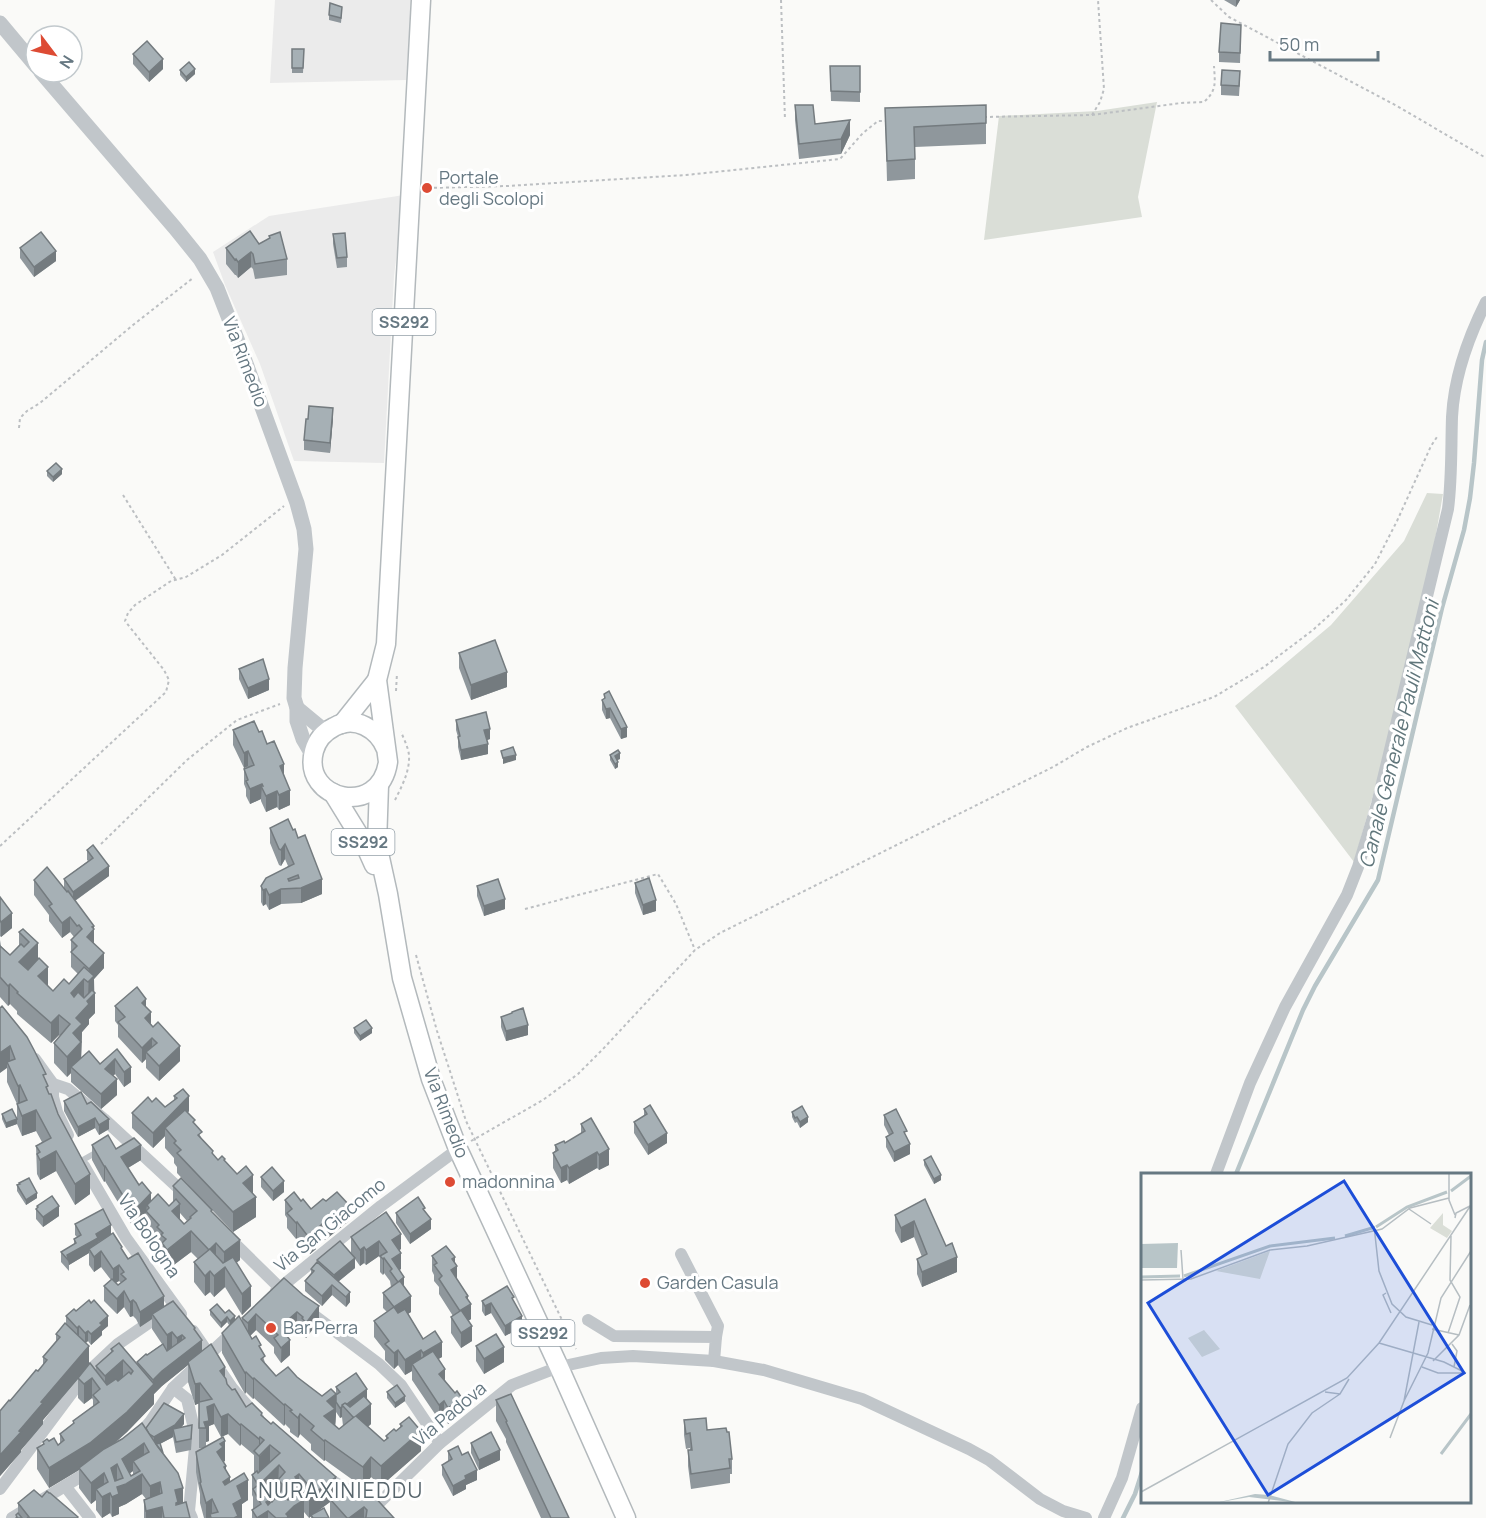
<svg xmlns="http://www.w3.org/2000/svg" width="1486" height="1518" viewBox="0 0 1486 1518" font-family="Manrope,sans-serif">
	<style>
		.built { fill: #ebebeb }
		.green { fill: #daded7 }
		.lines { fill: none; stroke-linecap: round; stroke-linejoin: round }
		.stream { stroke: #b8c5c8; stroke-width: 4.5 }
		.primary-casing { stroke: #b3b9bc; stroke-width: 21 }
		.path { stroke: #bcbfc2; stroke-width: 2; stroke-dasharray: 3 3; stroke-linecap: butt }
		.service { stroke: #c1c6ca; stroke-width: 6 }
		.minor { stroke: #c1c6ca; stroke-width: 12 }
		.tertiary { stroke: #c1c6ca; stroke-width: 15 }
		.primary { stroke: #fff; stroke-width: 18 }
		.wall { fill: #8f979c; fill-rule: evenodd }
		.shaded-wall { fill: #747b7f }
		.building { fill: #a6b0b5; stroke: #747b7f; stroke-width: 1.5; fill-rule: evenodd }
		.poi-dot { fill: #dd4b34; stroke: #fff; stroke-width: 2 }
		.labels { text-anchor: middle; stroke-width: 6; stroke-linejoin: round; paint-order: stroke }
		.shield { fill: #fff; stroke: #94a0a8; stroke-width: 1.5 }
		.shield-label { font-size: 16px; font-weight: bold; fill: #667882 }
		.poi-label { font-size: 18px; fill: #667882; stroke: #fff; text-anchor: start }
		.street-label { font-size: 18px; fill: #667882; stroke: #fff }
		.water-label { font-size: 20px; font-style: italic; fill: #60767b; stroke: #fff }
		.quarter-label { font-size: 21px; letter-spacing: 1.5px; fill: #58666d; stroke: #fff }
		.inset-river { fill: none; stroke: #b8c5c8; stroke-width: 3 }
		.inset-road { fill: none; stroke: #b6bec2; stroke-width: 1.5 }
		.view { fill: #1d4ed8; fill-opacity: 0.15; stroke: #1d4ed8; stroke-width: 3 }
		.inset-edge { fill: none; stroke: #667882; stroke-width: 3 }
	</style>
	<rect width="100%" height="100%" fill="#fafaf8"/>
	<!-- built -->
	<g class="built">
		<polygon points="275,0 412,0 406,80 270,83"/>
		<polygon points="404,195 394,276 384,463 294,461 260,364 225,285 213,252 269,216"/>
	</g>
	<!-- green -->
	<g class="green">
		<polygon points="1157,102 1138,197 1142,217 984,240 999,116 1097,111"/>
		<polygon points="1427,493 1443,494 1427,586 1385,753 1354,862 1235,706 1331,625 1404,541"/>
	</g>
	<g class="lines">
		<!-- stream -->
		<g class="stream">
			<polyline points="1236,1174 1303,1010 1315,986 1378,880 1442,608 1464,530 1470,498 1474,463 1482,360 1486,342"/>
			<polyline points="1123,1518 1135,1494 1142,1472"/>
		</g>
		<defs>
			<g id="primary">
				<polyline points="342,724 377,680"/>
				<path d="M386,749C378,729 355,715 334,727C324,732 317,740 314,751C301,801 380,818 388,762L377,680L386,644L421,0"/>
				<polyline points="379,785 377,844 388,894 402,978 431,1079 458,1149 559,1367 626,1518"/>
				<polyline points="333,793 365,845 374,865"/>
			</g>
		</defs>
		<!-- primary casing -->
		<use href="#primary" class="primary-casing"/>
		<!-- path -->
		<g class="path">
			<polyline points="781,0 785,120"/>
			<polyline points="1211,0 1229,17 1397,106 1486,158"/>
			<path d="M1092,115L1181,103L1204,102C1217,90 1215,83 1214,66"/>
			<polyline points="984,117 1092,115 1100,102 1104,89 1098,0"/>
			<polyline points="428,188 507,186 686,175 840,159 863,133 878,121 888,121"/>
			<polyline points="19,428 20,418 27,411 40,403 133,325 193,278"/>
			<polyline points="123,495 176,580"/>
			<polyline points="396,691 397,673"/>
			<path d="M395,800C402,786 410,771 409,755C408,747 404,739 401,732"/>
			<polyline points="101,844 187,760 237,720 280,704"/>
			<polyline points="0,846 166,692 169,680 164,670 125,621 128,613 135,605 171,581 186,577 222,555 284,506"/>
			<polyline points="525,909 658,874 676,904 695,950"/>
			<polyline points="416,955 437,1031 466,1121 576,1349"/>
			<polyline points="471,1141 543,1100 578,1074 603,1049 695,950 720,933 1053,767 1087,747 1127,728 1214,697 1264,667 1313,630 1346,600 1375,564 1397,521 1431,446 1437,437"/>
		</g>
		<!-- service -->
		<polyline class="service" points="81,1161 97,1152"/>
		<!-- minor -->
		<g class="minor">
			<polyline points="35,1059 53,1084 53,1097 57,1112 68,1135"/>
			<polyline points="53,1084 68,1089 104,1119 186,1195"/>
			<polyline points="84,1166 126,1238 181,1314"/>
			<path d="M1216,1174L1250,1083L1285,1007L1347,895L1358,867L1377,804L1448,509C1452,478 1451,448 1452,417C1454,377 1468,338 1486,302"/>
			<polyline points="228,1237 284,1292"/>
			<polyline points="681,1254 718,1326 716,1337"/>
			<polyline points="276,1291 381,1206 458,1149"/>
			<polyline points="307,1310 379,1364 401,1385 440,1443"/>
			<polyline points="588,1320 614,1336 716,1337 714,1361"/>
			<polyline points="193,1331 232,1388 258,1418"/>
			<polyline points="173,1388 187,1399 196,1437 189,1511 192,1518"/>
			<polyline points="134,1440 150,1422 173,1388 233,1332"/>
			<polyline points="323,1475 359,1497"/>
			<polyline points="65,1486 90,1518"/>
			<polyline points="0,1489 86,1374 118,1344 163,1313"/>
			<polyline points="376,1506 440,1443 512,1385 559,1367 601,1358 633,1356 714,1361 764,1370 862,1399 969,1449 989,1460 1040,1499 1063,1511 1086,1518"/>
			<polyline points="12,1518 93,1469"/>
			<polyline points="1104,1518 1122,1478 1142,1408"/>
		</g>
		<!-- tertiary -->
		<g class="tertiary">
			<polyline points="0,23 36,66"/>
			<polyline points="41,72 175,228 200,259 217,288 237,339 297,503 304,529 306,549 295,668 294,698 297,708 297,721 303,739 313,756"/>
			<polyline points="297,708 326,732"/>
		</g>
		<!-- primary -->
		<use href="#primary" class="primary"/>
	</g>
	<!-- wall -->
	<g class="wall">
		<polygon points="1224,0 1240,0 1236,7"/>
		<polygon points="342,12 341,23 329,20 329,15"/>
		<polygon points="1241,35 1240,63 1219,62 1219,52"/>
		<polygon points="292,49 304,49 303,73 292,73"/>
		<polygon points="133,54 163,69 149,82 133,64"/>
		<polygon points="830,66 860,66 860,102 831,101"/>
		<polygon points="180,70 195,74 186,82 180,75"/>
		<polygon points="1240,81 1239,96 1221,95 1221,85"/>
		<polygon points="795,105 815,124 850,135 841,154 799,159 795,120"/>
		<polygon points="885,108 986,123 986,144 915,147 915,179 887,181"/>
		<polygon points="333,234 347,257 347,267 337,268 333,244"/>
		<polygon points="269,236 287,259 287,275 255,279 253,269 251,267 238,278 236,275 235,275 226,264 226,248 259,244 269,238"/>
		<polygon points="20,248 56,261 34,277 20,258"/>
		<polygon points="333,418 330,453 304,450 304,440"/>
		<polygon points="47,471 62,474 53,482 47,476"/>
		<polygon points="459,653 507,687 471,700 459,668"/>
		<polygon points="239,669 269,690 248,699 239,679"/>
		<polygon points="604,694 627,737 621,739 610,718 606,719 602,710 602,700 604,699"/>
		<polygon points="456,720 490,739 487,740 488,754 461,760 458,747 458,737 456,730"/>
		<polygon points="233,730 259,732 267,744 284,775 290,805 279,810 277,807 266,812 261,801 261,799 250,804 246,796 246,789 244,784 244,769 249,767 244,768 233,745"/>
		<polygon points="610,755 620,759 617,760 618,767 615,769 610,760"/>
		<polygon points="288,819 322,894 301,903 281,904 269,910 266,904 263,906 261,902 261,886 288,866 285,859 281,866 279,865 270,843 270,828"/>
		<polygon points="87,850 109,876 75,901 94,926 94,944 104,968 94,979 95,1013 89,1019 89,1024 82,1032 81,1058 100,1064 117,1049 131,1082 124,1087 115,1074 113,1076 117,1095 101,1109 71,1082 71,1073 67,1077 54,1063 54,1043 60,1036 59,1035 51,1043 17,1014 17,1011 10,1004 8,1006 0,997 0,940 1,946 10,955 19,945 19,932 23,929 38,960 48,986 53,991 69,984 78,974 71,967 71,940 74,937 70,932 62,938 49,921 49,915 34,895 34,880 64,888 64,879 88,861 87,860"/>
		<polygon points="635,883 656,911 643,915 635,893"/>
		<polygon points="477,886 505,909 484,916 477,896"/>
		<polygon points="0,897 12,928 1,937 0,936"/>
		<polygon points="115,1006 146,1007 151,1024 180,1061 159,1081 146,1068 146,1059 142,1063 118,1037 118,1025 115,1021"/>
		<polygon points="0,1008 46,1081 48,1092 90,1194 75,1205 56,1171 40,1180 37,1174 36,1146 42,1142 36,1131 22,1136 17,1124 6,1128 2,1119 2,1114 17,1119 17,1104 7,1082 7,1068"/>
		<polygon points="501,1017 528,1035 506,1041 501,1027"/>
		<polygon points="354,1028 372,1033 360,1041 354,1033"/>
		<path d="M174,1096L189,1111L188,1113L202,1139L213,1154L218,1160L225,1162L253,1194L256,1217L233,1232L212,1210V1212L240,1260L236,1263L251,1306L242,1315L225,1287L214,1297L210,1292L205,1296L194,1282V1262L198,1259L191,1252L167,1270L162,1263L161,1252L157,1247V1243L146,1231V1213L133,1227L105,1181L104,1182L92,1160V1145L116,1149L141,1160L128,1168L139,1185L151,1201L169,1206L173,1202V1186L195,1192L177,1173V1167L174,1163V1158L165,1148V1136L153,1148L132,1128V1113L152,1102L165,1107L174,1100ZM180,1213L187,1221L184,1224L180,1220Z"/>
		<polygon points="64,1101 87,1104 109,1129 99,1135 95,1128 78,1137 64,1111"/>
		<polygon points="644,1109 667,1143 648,1155 634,1133 634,1122 644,1116"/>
		<polygon points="792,1112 808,1122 800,1128 797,1122 795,1123 792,1117"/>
		<polygon points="884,1115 907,1137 910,1154 894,1162 886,1147 886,1137 889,1135 884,1125"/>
		<polygon points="581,1124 609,1165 599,1170 597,1168 569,1184 567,1180 561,1183 553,1168 553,1153 555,1151 555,1145 565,1143 581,1134"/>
		<polygon points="924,1160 941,1180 934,1184 924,1165"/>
		<polygon points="261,1177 284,1192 273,1201 261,1187"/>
		<polygon points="19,1183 37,1198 26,1205 17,1191 17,1185 19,1185"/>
		<polygon points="925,1199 957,1272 922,1287 917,1274 917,1259 922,1257 914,1237 901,1243 895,1231 895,1215"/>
		<polygon points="285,1200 301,1201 311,1209 349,1221 325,1240 323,1238 316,1245 316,1249 310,1254 297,1238 296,1239 287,1228 287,1218 285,1215"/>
		<polygon points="37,1206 59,1216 43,1227 36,1219 36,1209 37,1208"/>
		<polygon points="425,1211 431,1229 410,1244 396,1223 396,1213"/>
		<polygon points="386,1212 401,1249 399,1250 401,1269 399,1270 411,1312 408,1314 423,1339 442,1357 438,1359 445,1380 462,1413 448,1424 444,1417 439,1420 412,1380 412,1371 405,1375 398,1365 394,1369 385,1360 385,1351 374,1337 374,1321 387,1312 383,1308 383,1293 391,1287 390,1281 384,1273 383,1275 380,1272 380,1258 379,1256 366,1265 364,1263 360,1266 355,1259 355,1268 338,1282 350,1302 346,1307 332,1295 322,1306 305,1291 305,1281 311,1273 311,1269 317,1262 317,1260 351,1252 351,1237"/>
		<path d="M75,1224L111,1234L122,1250L164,1306L195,1330L202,1351L225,1378L227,1384L246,1407L262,1416L336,1496L357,1483L325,1460L324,1461L311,1450V1444L300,1434L298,1438L290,1432V1429L285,1424L284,1426L254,1398L253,1399L246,1392L245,1394L222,1353V1333L229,1325L227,1322L221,1328L210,1315V1310L225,1313L235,1320L242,1323V1318L284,1278L319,1321L306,1338L302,1334V1331L297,1327L287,1336L290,1355L281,1363L274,1353V1347L256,1330L250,1336L261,1349L265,1363L276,1376L297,1377L322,1396L336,1395V1387L367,1400L371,1424L368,1427L384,1441L386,1439V1436L396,1431L400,1428V1424L421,1451L381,1486L371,1477L364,1486L394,1518H330V1502L313,1514L329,1518H311V1516L309,1518L304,1512V1518H252V1510L253,1509V1497L252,1495V1475L255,1472H254V1455L241,1444L240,1446L228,1434L221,1437L214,1424L209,1426V1441L206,1442V1447L225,1461L223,1462L230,1482L248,1500L242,1504V1518H204L200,1503V1494L196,1472V1452L203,1448H199V1403L195,1405L188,1382V1365L162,1386L154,1394V1404L127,1432L114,1444L146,1428L184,1424L181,1427L192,1436L191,1450L176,1453L173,1437L160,1444L163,1453L183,1503L190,1518H144V1500L146,1499L142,1494L126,1504L119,1507V1514L112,1517L110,1513L102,1518L96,1510V1500L91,1504L79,1488V1470L49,1488L37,1469V1448L43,1445V1442L49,1441L58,1445L60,1443V1434L73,1425V1421L93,1406V1400L92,1398L84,1404L78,1398V1379L43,1420V1424L21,1450V1452L0,1476V1411L43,1365V1357L56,1342V1334L66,1325V1316L76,1311L108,1326L102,1331V1335L91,1345L88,1341L86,1343L89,1364L96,1370V1366L111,1352V1349L137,1364V1362L162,1344L152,1329V1319L140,1327L136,1319L133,1316L130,1317L124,1307L117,1314L104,1301V1286L111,1280L101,1267L94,1272L89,1265V1253L69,1265V1271L61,1262V1252L74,1244V1239L77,1237L75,1235ZM119,1281L121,1283L118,1285L116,1283ZM336,1412L340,1418L342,1417L343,1426L339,1429L335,1426ZM133,1471V1475L131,1476L129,1474ZM278,1486V1494L272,1502L270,1503L268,1496Z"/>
		<polygon points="432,1256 455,1262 457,1280 468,1299 471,1319 468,1321 472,1341 461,1348 451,1333 451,1317 453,1316 439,1294 439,1287 434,1281 434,1275 432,1271"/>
		<polygon points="482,1301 514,1302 522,1327 505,1336 491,1313 485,1316 482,1311"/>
		<polygon points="476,1346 504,1362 484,1374 476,1361"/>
		<polygon points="387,1392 405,1401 395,1408 387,1398"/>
		<polygon points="496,1400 569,1518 541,1518 506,1442 506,1439 496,1421"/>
		<polygon points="684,1420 707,1430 732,1459 732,1474 730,1474 730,1483 691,1489 688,1466 688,1450 690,1450 690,1448 686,1449 684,1435"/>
		<polygon points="471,1443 500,1460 479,1470 471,1453"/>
		<polygon points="448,1451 462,1455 477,1480 466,1485 466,1489 453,1496 442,1475 442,1465 448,1462"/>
		<polygon points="42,1497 78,1518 16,1518 16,1515 18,1513 18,1503"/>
	</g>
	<!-- shaded-wall -->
	<g class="shaded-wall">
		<polygon points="1236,0 1240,0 1236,7"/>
		<polygon points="163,59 163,69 149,82 149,72"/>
		<polygon points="195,69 195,74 186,82 186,77"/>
		<polygon points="850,120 850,135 841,154 841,139"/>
		<polygon points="56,251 56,261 34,277 34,267"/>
		<polygon points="251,252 251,267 238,278 238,262"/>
		<polygon points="333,408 333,418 330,453 330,443"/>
		<polygon points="62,469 62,474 53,482 53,477"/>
		<polygon points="507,672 507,687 471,700 471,685"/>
		<polygon points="269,679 269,690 248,699 248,688"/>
		<polygon points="610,708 610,718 606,719 606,709"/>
		<polygon points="627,727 627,737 621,739 621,729"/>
		<polygon points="490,729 490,739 484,741 484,730"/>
		<polygon points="488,744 488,754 461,760 461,750"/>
		<polygon points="248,751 248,766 244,768 244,753"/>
		<polygon points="620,753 620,759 615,761 615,756"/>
		<polygon points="516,755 516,760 503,764 503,758"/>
		<polygon points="618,762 618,767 615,769 615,764"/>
		<polygon points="284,764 284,779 280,766"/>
		<polygon points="262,784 261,799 250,804 250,789"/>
		<polygon points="290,790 290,805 279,810 279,795"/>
		<polygon points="277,791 277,807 266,812 266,796"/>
		<polygon points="285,844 285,859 281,866 281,850"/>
		<polygon points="109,866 109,876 73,902 73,892"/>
		<polygon points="322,879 322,894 301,903 301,888"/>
		<polygon points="266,889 266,904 263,906 263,890"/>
		<polygon points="281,889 281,904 269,910 269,895"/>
		<polygon points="505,899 505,909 484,916 484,906"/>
		<polygon points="656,900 656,911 643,915 643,905"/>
		<polygon points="12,913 12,928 1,937 1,922"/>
		<polygon points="70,917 70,932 62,938 62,923"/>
		<polygon points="94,926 94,945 87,937"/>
		<polygon points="38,943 38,963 19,982 19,962"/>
		<polygon points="104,953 104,968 94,979 94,994 95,993 95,1013 89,1019 89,1024 82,1032 81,1063 71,1067 71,1073 67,1077 67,1057 76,1018 88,1000 89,969"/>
		<polygon points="48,967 48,987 38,976"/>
		<polygon points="84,979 84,999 71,1013 71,993"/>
		<polygon points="10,984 10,1004 8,1006 8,986"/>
		<polygon points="146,999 146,1014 142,1003"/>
		<polygon points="151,1012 151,1028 145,1018"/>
		<polygon points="59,1015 59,1035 51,1043 51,1023"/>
		<polygon points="528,1025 528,1035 506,1041 506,1031"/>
		<polygon points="372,1028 372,1033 360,1041 360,1036"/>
		<polygon points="152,1038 152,1053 146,1052 146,1059 142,1063 142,1048"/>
		<polygon points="10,1046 10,1066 7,1062 7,1068 0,1073 0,1053"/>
		<polygon points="180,1046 180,1061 159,1081 159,1066"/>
		<polygon points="115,1059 115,1074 105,1084 105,1069"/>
		<polygon points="131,1067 131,1082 124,1087 124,1072"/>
		<polygon points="117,1079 117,1095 101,1109 101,1094"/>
		<polygon points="20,1085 20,1105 18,1106 18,1086"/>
		<polygon points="189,1096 189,1111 169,1132 165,1128 165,1136 153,1148 153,1133"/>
		<polygon points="36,1110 36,1131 22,1136 22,1116"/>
		<polygon points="808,1117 808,1122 800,1128 800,1122"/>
		<polygon points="95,1118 95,1128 78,1137 78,1127"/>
		<polygon points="17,1119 17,1124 6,1128 6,1123"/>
		<polygon points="109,1119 109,1129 99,1135 99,1125"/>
		<polygon points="667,1133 667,1143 648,1155 648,1145"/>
		<polygon points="910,1144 910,1154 894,1162 894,1152"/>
		<polygon points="141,1145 141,1160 121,1172 121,1157"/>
		<polygon points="609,1149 609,1165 599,1170 599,1155"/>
		<polygon points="56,1151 56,1171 40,1180 40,1160"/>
		<polygon points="597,1152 597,1168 569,1184 569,1168"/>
		<polygon points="567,1165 567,1180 561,1183 561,1168"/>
		<polygon points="104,1166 105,1166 105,1181 104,1182"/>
		<polygon points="90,1174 90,1194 75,1205 75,1184"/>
		<polygon points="253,1175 253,1195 243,1183"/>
		<polygon points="941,1175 941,1180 934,1184 934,1179"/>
		<polygon points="284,1181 284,1192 273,1201 273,1191"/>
		<polygon points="37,1193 37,1198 26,1205 26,1200"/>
		<polygon points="151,1193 151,1208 147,1205 146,1213 133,1227 133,1212"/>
		<polygon points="256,1197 256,1217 233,1232 233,1212"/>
		<polygon points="180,1204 180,1224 172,1211"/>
		<polygon points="349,1205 349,1221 325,1240 325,1225"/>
		<polygon points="59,1206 59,1216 43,1227 43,1217"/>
		<polygon points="431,1219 431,1229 410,1244 410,1234"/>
		<polygon points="914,1221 914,1237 901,1243 901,1228"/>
		<polygon points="297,1222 297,1238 296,1239 296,1223"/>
		<polygon points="323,1223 323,1238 316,1245 316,1249 310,1254 310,1239 314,1232"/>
		<polygon points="111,1225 111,1235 98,1242 98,1249 89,1249 89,1253 69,1265 67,1255 96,1234"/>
		<polygon points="191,1231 191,1252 167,1270 167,1250"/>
		<polygon points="401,1234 401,1249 392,1255 392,1240"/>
		<polygon points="240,1240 240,1260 227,1270 225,1267 225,1287 214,1297 214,1276 224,1268 224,1252"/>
		<polygon points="379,1241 379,1256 366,1265 366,1250"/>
		<polygon points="216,1243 216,1263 209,1250"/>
		<polygon points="364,1247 364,1263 360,1266 360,1250"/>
		<polygon points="101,1251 101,1267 94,1272 94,1257"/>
		<polygon points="401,1253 401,1269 392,1275 392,1259"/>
		<polygon points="455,1257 455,1268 457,1266 457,1281 451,1270 452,1259"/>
		<polygon points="957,1257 957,1272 922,1287 922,1272"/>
		<polygon points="355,1258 355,1268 334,1285 334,1275"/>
		<polygon points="384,1258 384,1273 383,1275 383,1259"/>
		<polygon points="119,1265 119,1281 113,1284 113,1269"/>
		<polygon points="210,1271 210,1292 205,1296 205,1276"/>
		<polygon points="404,1277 404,1292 398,1282"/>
		<polygon points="332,1285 332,1295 322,1306 322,1296"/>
		<polygon points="251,1286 251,1306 242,1315 242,1294"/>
		<polygon points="124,1291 124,1307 117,1314 117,1299"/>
		<polygon points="350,1292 350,1302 346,1307 346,1297"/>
		<polygon points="164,1296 164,1311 152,1314 152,1319 140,1327 140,1312"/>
		<polygon points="411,1296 411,1312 394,1322 394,1307"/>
		<polygon points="468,1296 468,1306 471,1304 471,1319 461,1326 461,1310 466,1297"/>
		<polygon points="133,1300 133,1316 130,1317 130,1302"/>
		<polygon points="491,1303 491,1313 485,1316 485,1306"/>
		<polygon points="319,1306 319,1321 306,1338 306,1323"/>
		<polygon points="297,1312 297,1327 285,1337 290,1340 290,1355 281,1363 282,1325"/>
		<polygon points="256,1314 256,1330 248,1338 248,1323"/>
		<polygon points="108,1316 108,1326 102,1331 102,1335 91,1345 91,1334 100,1323"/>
		<polygon points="235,1316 235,1322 230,1326 230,1321"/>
		<polygon points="522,1316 522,1327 505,1336 505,1326"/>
		<polygon points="227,1317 227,1322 221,1328 221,1323"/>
		<polygon points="79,1326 79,1336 77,1338 77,1328"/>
		<polygon points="472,1326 472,1341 461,1348 461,1333"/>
		<polygon points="88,1331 88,1341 85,1343 85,1333"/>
		<polygon points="172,1332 172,1347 167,1351 167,1335"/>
		<polygon points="182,1335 182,1350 177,1354 177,1338"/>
		<polygon points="202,1340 202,1355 188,1362 188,1365 162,1386 154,1394 154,1404 127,1432 90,1464 79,1468 79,1470 49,1488 49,1468 153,1385 153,1380 162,1371"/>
		<polygon points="442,1342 442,1357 423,1368 423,1353"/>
		<polygon points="89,1346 89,1366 43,1420 43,1424 21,1450 21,1452 0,1476 0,1455 41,1402"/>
		<polygon points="504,1347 504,1362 484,1374 484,1359"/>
		<polygon points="398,1350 398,1365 394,1369 394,1353"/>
		<polygon points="421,1350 421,1365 412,1364 412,1371 405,1375 405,1360"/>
		<polygon points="123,1360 123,1380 105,1397 105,1376"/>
		<polygon points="225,1367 225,1387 220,1371"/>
		<polygon points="445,1369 445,1384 439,1374"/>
		<polygon points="246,1372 246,1392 245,1394 245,1373"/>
		<polygon points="92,1378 92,1398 84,1404 84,1384"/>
		<polygon points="254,1378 254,1398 253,1399 253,1379"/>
		<polygon points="200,1383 200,1403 195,1405 195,1384"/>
		<polygon points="367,1389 367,1399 349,1412 343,1406"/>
		<polygon points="336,1394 336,1415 335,1430 324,1416 327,1401"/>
		<polygon points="405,1396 405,1401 395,1408 395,1403"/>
		<polygon points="462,1398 462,1413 448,1424 448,1408"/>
		<polygon points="444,1401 444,1417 439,1420 439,1405"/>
		<polygon points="214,1404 214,1424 209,1426 209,1441 206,1442 206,1428 204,1422 207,1407"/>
		<polygon points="285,1404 285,1424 284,1426 284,1405"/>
		<polygon points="371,1404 371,1424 356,1436 356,1416"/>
		<polygon points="342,1407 342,1417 340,1418 340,1408"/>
		<polygon points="184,1414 184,1424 174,1436 173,1429 173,1437 154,1447 154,1437"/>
		<polygon points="228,1414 228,1434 221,1437 221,1417"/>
		<polygon points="300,1414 300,1434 298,1438 298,1418"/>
		<polygon points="241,1424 241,1444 240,1446 240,1425"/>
		<polygon points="421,1431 421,1451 381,1486 381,1466"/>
		<polygon points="260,1437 260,1456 270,1445 270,1465 259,1476 259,1439"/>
		<polygon points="325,1440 325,1460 324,1461 324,1441"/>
		<polygon points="225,1441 225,1461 223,1462 217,1452 220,1444"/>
		<polygon points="144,1443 144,1463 133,1461 133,1471 123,1478 122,1459"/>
		<polygon points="500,1450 500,1460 479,1470 479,1460"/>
		<polygon points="371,1457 371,1477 363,1488 363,1467"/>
		<polygon points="117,1464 117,1484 111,1488 111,1468"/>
		<polygon points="279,1465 278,1486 262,1502 262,1482"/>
		<polygon points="226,1466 226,1480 230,1477 230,1497 223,1502 224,1467"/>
		<polygon points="477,1470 477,1480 466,1485 466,1489 453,1496 453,1486 465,1476"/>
		<polygon points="104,1473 104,1494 96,1489 96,1500 91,1504 91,1483"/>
		<polygon points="142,1474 142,1494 126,1504 119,1507 119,1514 112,1517 112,1497 117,1487"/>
		<polygon points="299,1474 299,1494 293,1505 293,1485 295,1477"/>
		<polygon points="336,1477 336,1497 330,1499 330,1502 309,1518 309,1497"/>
		<polygon points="248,1480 248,1500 242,1504 242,1518 233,1518 233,1504 237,1486"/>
		<polygon points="160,1482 160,1502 150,1506 150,1486"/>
		<polygon points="290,1482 290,1502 285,1496 286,1486"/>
		<polygon points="183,1488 183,1508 176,1518 175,1490"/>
		<polygon points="110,1493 110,1513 102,1518 102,1497"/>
		<polygon points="212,1499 212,1518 210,1514 210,1518 206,1518 206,1503"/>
		<polygon points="270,1500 270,1513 268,1511 268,1518 257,1518 266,1502"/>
		<polygon points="304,1500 304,1518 286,1518 286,1514 294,1506"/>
		<polygon points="162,1507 162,1518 146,1518 146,1511"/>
		<polygon points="364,1507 364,1518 349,1518"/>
	</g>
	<!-- building -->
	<g class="building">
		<polygon points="330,3 342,7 341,18 329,15"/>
		<polygon points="1221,23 1241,25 1240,53 1219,52"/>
		<polygon points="147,41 163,59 149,72 133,54"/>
		<polygon points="292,49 304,49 303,68 292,68"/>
		<polygon points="189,62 195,69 186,77 180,70"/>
		<polygon points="830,66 860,66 860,92 831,91"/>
		<polygon points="1222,70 1240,71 1239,86 1221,85"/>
		<polygon points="795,105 813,105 815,124 850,120 841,139 799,144"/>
		<polygon points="986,105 986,123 914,127 915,159 887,161 885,108"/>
		<polygon points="250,231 259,244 270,238 269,236 280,232 287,259 255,264 253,254 251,252 238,262 236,259 235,260 226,248"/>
		<polygon points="41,232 56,251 34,267 20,248"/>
		<polygon points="345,233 347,257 337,258 333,234"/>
		<polygon points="309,406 333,408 330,443 304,440 306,419 308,419"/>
		<polygon points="56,463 62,469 53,477 47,471"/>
		<polygon points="495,640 507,672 471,685 459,653"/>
		<polygon points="263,659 269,679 248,688 239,669"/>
		<polygon points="609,691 627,727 621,729 610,708 606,709 602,700 605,698 604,694"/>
		<polygon points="486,712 490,729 484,730 488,744 461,750 458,737 460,736 456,720"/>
		<polygon points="254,721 259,732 262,731 267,744 274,741 284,764 280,766 290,790 279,795 277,791 266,796 261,786 263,786 262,784 250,789 246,781 248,780 244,769 254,765 248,751 244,753 233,730"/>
		<polygon points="513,747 516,755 503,758 501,751"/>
		<polygon points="618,750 620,753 615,756 618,762 615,764 610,755"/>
		<path d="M288,819L293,830L295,829L298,838L305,835L322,879L301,888L281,889L269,895L266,889L263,890L261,886L266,878L294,864L285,844L281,850L279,849L270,828ZM298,875L299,878L289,881L288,879Z"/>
		<polygon points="93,845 109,866 73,892 64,879 93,858 87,850"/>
		<polygon points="47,867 67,892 68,891 94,926 92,927 94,929 87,937 104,953 89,969 71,952 77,946 71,940 82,929 79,925 77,926 70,917 62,923 49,906 52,904 34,880"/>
		<polygon points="649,878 656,900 643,905 635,883"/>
		<polygon points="498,879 505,899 484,906 477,886"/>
		<polygon points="0,897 12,913 1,922 0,920"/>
		<polygon points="23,929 38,943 19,962 28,970 39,958 48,967 38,976 53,991 64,979 69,984 84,967 94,976 88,982 84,979 71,993 74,997 78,992 84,998 92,990 95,993 87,1001 89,1004 76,1018 82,1024 73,1033 81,1042 67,1057 54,1043 70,1024 59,1015 51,1023 17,993 18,992 10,984 8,986 0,977 0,946 10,955 21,944 24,947 29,942 19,932"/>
		<polygon points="137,987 146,999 142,1003 151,1012 145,1018 153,1027 158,1022 180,1046 159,1066 146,1052 157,1043 152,1038 142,1048 118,1022 125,1017 115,1006"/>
		<polygon points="2,1006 27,1037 34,1050 46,1074 43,1075 48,1086 46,1087 49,1094 51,1094 58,1114 90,1174 75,1184 56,1151 40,1160 37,1154 40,1152 36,1146 51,1138 36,1110 22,1116 17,1104 27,1100 20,1085 18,1086 7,1062 15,1059 10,1046 0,1053 0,1008"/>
		<polygon points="523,1008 528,1025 506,1031 501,1017 512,1013 512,1012"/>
		<polygon points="366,1020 372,1028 360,1036 354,1028"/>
		<polygon points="117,1049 131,1067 124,1072 115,1059 105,1069 117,1079 101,1094 71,1067 89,1051 100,1064"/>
		<polygon points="183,1089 189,1096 153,1133 132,1113 148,1097 152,1102 156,1098 165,1107 177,1098 174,1096"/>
		<polygon points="81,1092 87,1104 91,1102 109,1119 99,1125 95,1118 78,1127 64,1101"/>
		<polygon points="650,1105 667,1133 648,1145 634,1122 647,1114 644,1109"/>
		<polygon points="802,1106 808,1117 800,1122 797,1117 795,1118 792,1112"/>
		<polygon points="12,1109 17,1119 6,1123 2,1114"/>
		<polygon points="896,1109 907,1131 904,1132 910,1144 894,1152 886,1137 893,1133 884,1115"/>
		<polygon points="185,1110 195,1120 193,1122 202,1132 198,1135 213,1151 212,1153 218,1160 222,1156 225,1159 224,1160 237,1174 246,1166 253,1175 243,1183 256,1197 233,1212 177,1153 181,1150 174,1143 176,1141 165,1128"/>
		<polygon points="591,1118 609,1149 599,1155 597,1152 569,1168 567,1165 561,1168 553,1153 558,1150 555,1145 564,1141 565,1143 585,1131 581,1124"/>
		<polygon points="108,1135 116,1149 134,1138 141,1145 121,1157 139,1185 142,1182 151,1193 133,1212 105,1166 104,1166 92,1145"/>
		<polygon points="931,1156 941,1175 934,1179 924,1160"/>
		<polygon points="272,1167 284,1181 273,1191 261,1177"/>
		<polygon points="29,1178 37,1193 26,1200 17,1185 20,1184 19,1183"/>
		<polygon points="181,1178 212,1210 211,1211 240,1240 224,1252 216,1243 209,1250 191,1231 167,1250 162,1243 166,1239 161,1235 163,1233 157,1227 159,1225 146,1211 149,1208 147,1205 158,1194 169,1206 176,1199 180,1204 172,1211 184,1224 191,1218 190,1217 197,1211 173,1186"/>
		<polygon points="294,1192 301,1201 303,1199 311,1209 323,1199 326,1201 337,1192 349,1205 325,1225 323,1223 314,1232 316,1234 310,1239 297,1222 296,1223 287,1213 292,1209 285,1200"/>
		<polygon points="52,1196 59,1206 43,1217 36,1209 38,1207 37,1206"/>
		<polygon points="418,1197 425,1208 423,1209 431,1219 410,1234 396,1213"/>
		<polygon points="925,1199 946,1246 952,1243 957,1257 922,1272 917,1259 927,1254 914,1221 901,1228 895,1215"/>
		<polygon points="103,1209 111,1225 96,1234 98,1238 67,1255 69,1261 61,1252 76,1243 74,1239 81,1235 75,1224"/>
		<polygon points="386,1212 401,1234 392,1240 401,1253 392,1259 404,1277 398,1282 400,1281 411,1296 394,1307 383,1293 398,1282 390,1271 392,1269 384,1258 383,1259 380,1256 387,1252 379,1241 366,1250 364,1247 360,1250 351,1237"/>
		<polygon points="113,1233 122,1247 121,1248 128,1259 138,1253 164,1296 140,1312 136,1303 133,1300 130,1302 124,1291 117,1299 104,1286 112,1279 118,1285 126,1279 121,1274 124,1272 119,1265 113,1269 101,1251 94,1257 89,1249"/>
		<polygon points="340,1241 355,1258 334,1275 317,1260"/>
		<polygon points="446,1246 455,1257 452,1259 457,1266 451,1270 468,1296 466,1297 471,1304 461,1310 472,1326 461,1333 451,1317 460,1311 439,1279 442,1276 434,1265 437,1263 432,1256"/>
		<polygon points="210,1249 223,1263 233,1257 251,1286 242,1294 225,1267 214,1276 210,1271 205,1276 194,1262"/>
		<polygon points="317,1262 350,1292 346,1297 332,1285 322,1296 305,1281 314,1271 311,1269"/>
		<polygon points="284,1278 303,1295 319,1306 306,1323 302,1318 303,1317 297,1312 282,1325 285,1329 283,1331 290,1340 281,1348 274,1338 278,1335 256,1314 248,1323 242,1318"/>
		<polygon points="507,1286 514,1297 512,1298 522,1316 505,1326 491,1303 485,1306 482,1301"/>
		<polygon points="89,1300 91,1303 94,1300 108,1316 100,1323 102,1325 91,1334 88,1331 85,1333 79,1326 77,1328 66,1316 74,1309 76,1311"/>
		<polygon points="173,1301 195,1328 194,1329 202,1340 162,1371 153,1380 137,1362 146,1354 147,1355 163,1344 167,1351 185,1338 182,1335 177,1338 172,1332 167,1335 152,1314"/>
		<polygon points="217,1304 225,1313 229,1310 235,1316 230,1321 227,1317 221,1323 210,1310"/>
		<polygon points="394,1307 398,1313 405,1309 423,1339 435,1331 442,1342 423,1353 421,1350 405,1360 398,1350 394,1353 385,1344 389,1341 374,1321"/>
		<polygon points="239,1316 252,1339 256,1336 261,1345 259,1346 265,1356 261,1359 276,1376 288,1367 297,1377 322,1396 331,1389 336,1394 327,1401 335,1409 324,1416 339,1429 354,1417 353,1417 342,1405 345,1403 350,1407 364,1396 371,1404 356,1416 384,1441 388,1438 386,1436 394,1429 396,1431 402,1426 400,1424 409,1417 421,1431 381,1466 371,1457 363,1467 325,1440 324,1441 311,1430 314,1426 300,1414 298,1418 290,1411 292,1410 285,1404 284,1405 254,1378 253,1379 246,1372 245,1373 222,1333"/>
		<polygon points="65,1323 89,1346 41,1402 43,1403 19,1431 21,1432 0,1455 0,1411 9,1400 10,1401 36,1370 38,1371 47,1360 43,1357 60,1337 56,1334"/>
		<polygon points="496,1334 504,1347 484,1359 476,1346"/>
		<polygon points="119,1343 154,1384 127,1412 90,1443 49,1468 37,1448 44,1444 43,1442 47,1439 49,1441 54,1438 58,1445 64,1440 60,1434 74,1423 73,1421 99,1402 93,1395 100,1389 92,1378 84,1384 78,1378 90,1363 107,1385 116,1379 118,1381 129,1372 131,1374 133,1371 123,1360 105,1376 96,1366 113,1351 111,1349"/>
		<path d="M211,1344L225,1367L220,1371L226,1379L227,1384L232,1390L235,1389L246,1407L252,1403L262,1413L261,1415L271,1424L273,1422L336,1477L309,1497L303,1491L309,1486L299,1474L295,1477L298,1481L293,1485L290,1482L286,1486L285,1496L288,1500L298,1493L304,1500L294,1506L286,1514L288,1516L287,1518H276L268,1511L257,1518L252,1510L261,1504L253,1489L258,1485L252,1475L257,1471L258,1473L280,1453L270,1445L259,1456L254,1451L264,1440L260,1437L259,1439L241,1424L240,1425L228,1414L221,1417L214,1404L207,1407L209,1421L204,1422L206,1428H199V1402L212,1399L200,1383L195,1384L188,1362ZM279,1465L285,1472L278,1480L282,1484L281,1491L272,1502H271L268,1505L266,1502L270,1500L262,1482Z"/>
		<polygon points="433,1351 445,1369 439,1374 455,1393 457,1391 462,1398 448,1408 444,1401 439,1405 412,1364"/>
		<polygon points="356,1373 367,1389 347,1404 345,1403 342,1405 342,1407 340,1408 336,1402 336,1395 340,1392 336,1387"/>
		<polygon points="397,1385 405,1396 395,1403 387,1392"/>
		<polygon points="511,1394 569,1518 551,1518 506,1422 507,1421 496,1400"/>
		<polygon points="164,1403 184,1414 175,1425 154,1437 149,1434 146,1428"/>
		<polygon points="706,1418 707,1430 726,1428 727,1432 729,1432 732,1459 729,1459 730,1468 691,1474 688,1450 692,1450 690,1433 686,1434 684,1420"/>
		<path d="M142,1423L158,1447L178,1473L183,1488L175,1490L178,1502L176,1503V1505L186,1502L190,1518H164L162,1507L146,1511L144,1500L162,1493L160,1482L150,1486L142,1474L126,1484L117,1487L119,1494L112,1497L110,1493L102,1497L96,1489L108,1482L104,1473L91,1483L79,1468L104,1449L122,1439ZM144,1443L149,1452L133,1461L140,1471L131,1476L122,1459ZM117,1464L123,1478L115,1481L111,1468Z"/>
		<polygon points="192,1425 191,1439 176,1442 173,1429"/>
		<polygon points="491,1432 500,1450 479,1460 471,1443"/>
		<polygon points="223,1437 225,1441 220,1444 223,1447 217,1452 226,1466 224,1467 230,1477 223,1482 225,1485 244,1473 248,1480 237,1486 242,1499 233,1504 238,1516 234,1518 211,1518 210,1514 218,1512 212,1499 206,1503 200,1483 201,1482 196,1452"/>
		<polygon points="160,1443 163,1453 156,1444"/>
		<polygon points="458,1446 462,1455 468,1452 477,1470 465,1476 466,1479 453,1486 442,1465 452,1459 448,1451"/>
		<polygon points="360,1481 394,1518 365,1518 366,1517 367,1510 364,1507 349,1518 347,1518 330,1499"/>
		<polygon points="34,1490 42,1497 47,1491 49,1493 50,1493 78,1517 77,1518 27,1518 29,1517 18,1503"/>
		<polygon points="324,1508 329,1518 313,1518 311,1515"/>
		<polygon points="18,1513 22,1518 16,1518 17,1517 16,1515"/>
	</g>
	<!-- markers -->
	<g class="poi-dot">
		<circle cx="427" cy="188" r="6"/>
		<circle cx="450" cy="1182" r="6"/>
		<circle cx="645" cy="1283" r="6"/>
		<circle cx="271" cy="1328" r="6"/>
	</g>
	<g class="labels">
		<!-- shield labels -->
		<g class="shield">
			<rect x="372.5" y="309" width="63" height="26" rx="4.5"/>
			<rect x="331.5" y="829" width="63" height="26" rx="4.5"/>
			<rect x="511.5" y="1320" width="63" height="26" rx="4.5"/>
		</g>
		<g class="shield-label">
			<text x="404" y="328">SS292</text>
			<text x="363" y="848">SS292</text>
			<text x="543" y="1339">SS292</text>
		</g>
		<!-- poi labels -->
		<g class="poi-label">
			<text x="439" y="184">Portale<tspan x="439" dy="21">degli Scolopi</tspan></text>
			<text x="462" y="1188">madonnina</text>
			<text x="657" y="1289">Garden Casula</text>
			<text x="283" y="1334">Bar Perra</text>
		</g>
		<!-- street labels -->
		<g class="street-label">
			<text transform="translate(245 362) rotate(69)" y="6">Via Rimedio</text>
			<text transform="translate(446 1113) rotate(69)" y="6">Via Rimedio</text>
			<text transform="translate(330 1225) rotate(-39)" y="6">Via San Giacomo</text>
			<text transform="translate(149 1236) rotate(56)" y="6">Via Bologna</text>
			<text transform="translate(450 1414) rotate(-40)" y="6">Via Padova</text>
		</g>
		<!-- water labels -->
		<g class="water-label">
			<text transform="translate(1399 734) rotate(-76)" y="7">Canale Generale Pauli Mattoni</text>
		</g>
		<!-- quarter labels -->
		<g class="quarter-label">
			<text x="341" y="1498">NURAXINIEDDU</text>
		</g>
	</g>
	<!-- overview -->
	<g transform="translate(1141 1173)">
		<rect width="330" height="330" fill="#fafaf8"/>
		<path d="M302,40V52L311,58L306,65L289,55ZM129,78L119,106L75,98ZM63,157L79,176L61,184L47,165Z" fill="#daded7"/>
		<path d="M37,70L36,95H0V71ZM114,321L128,322L158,330L108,324L74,330Z" fill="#b8c5c8"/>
		<path class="inset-river" d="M310,18L330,3M235,54L266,34L306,19M204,63L231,55M43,103L129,73L194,65M0,104L39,103M300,281L330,241"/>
		<path class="inset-road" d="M308,0V27L314,42M268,36L290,51M314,45L315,40L329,33M233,53L238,98L251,131L265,144L291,152M40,77L42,106M0,107L50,106L129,77L166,73L241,56L269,35L308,25M245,120L242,122L250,140M291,156L318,162M307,160L319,124L309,107L310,63M238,170L303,189L325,200M311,171L316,178L313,194M292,188L318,162L329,132M281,194L297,200H325M184,219L199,221L208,206M263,228L278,149M249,265L263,228L287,180L300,125L330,78M0,319L206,205L238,170L330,32M127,330L147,271L171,240L199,221"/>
		<path class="view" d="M203,8L323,200L127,322L7,130Z"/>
		<rect width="330" height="330" class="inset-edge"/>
	</g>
	<!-- north arrow -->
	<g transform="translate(54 54) rotate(122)"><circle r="28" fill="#ffffff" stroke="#c2c9cd" stroke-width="1.5"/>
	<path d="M0-4.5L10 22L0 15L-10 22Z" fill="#dd4b34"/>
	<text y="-9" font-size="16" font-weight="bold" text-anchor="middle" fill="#667882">N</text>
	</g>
	<!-- scale -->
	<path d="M1270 51v9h108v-9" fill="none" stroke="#667882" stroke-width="3"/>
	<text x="1279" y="51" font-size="18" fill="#667882" stroke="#ffffff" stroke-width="4.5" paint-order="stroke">50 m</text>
</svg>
